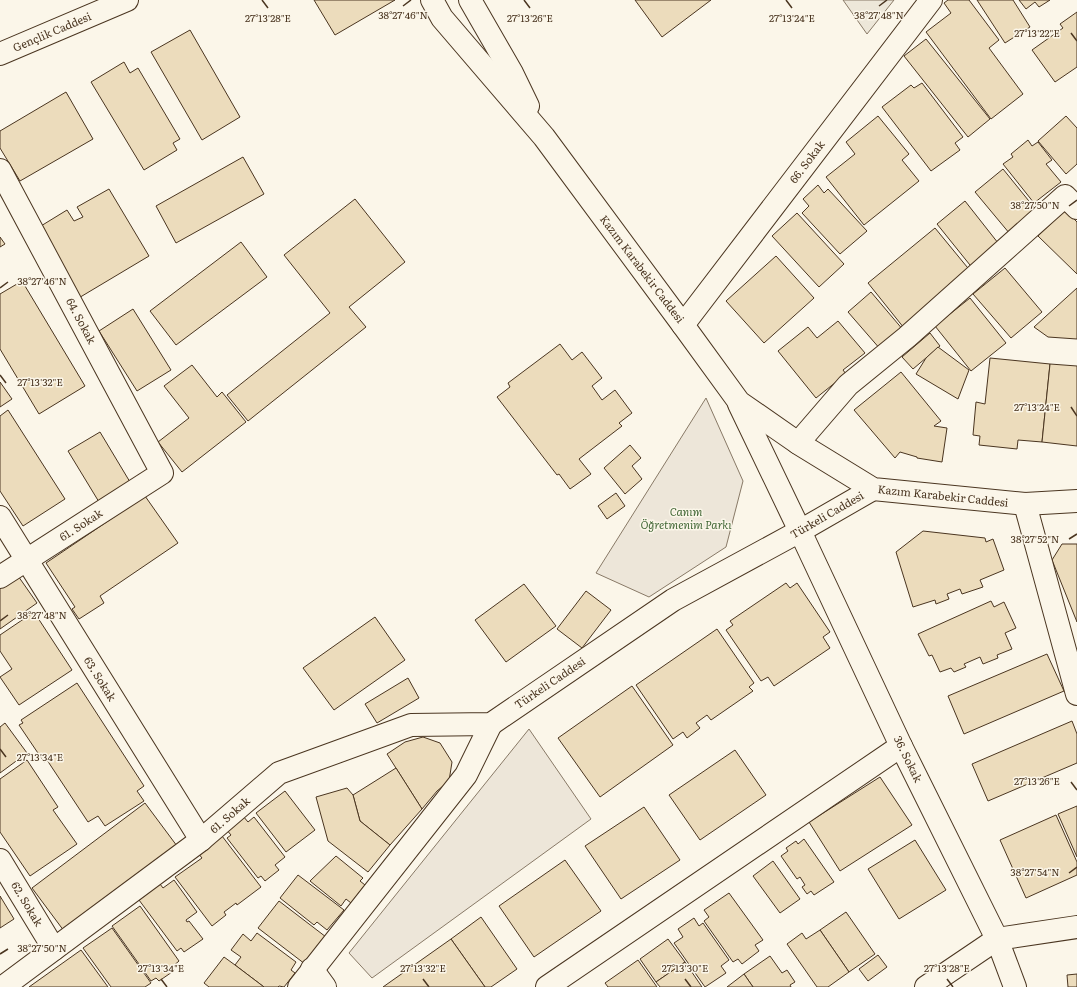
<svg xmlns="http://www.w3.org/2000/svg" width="1077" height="987" viewBox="0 0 1077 987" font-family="Literata,serif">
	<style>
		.green { fill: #ede6d9; stroke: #887966 }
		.parking { fill: #ede7d9; stroke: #887966 }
		.building { fill: #ecdcbc; stroke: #4a3520 }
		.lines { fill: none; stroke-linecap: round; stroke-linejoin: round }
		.minor-casing { stroke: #4a3520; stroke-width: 24 }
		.secondary-casing { stroke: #4a3520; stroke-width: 24 }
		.minor { stroke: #fbf6e9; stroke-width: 22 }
		.secondary { stroke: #fbf6e9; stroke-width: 22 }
		.ticks { fill: none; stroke: #4a3520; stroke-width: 1.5 }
		.labels { text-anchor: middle; stroke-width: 3; stroke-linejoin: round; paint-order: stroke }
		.street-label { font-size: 11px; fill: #4a3520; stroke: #fbf6e9 }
		.park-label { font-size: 11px; font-style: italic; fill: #436837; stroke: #fbf6e9 }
		.ticks-label { font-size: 10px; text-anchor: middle; fill: #4a3520; stroke: #fbf6e9; stroke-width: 3; stroke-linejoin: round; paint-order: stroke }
	</style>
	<rect width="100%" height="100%" fill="#fbf6e9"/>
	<!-- green -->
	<g class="green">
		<polygon points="706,398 743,481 726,547 649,597 596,573"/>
		<polygon points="529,729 591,819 372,978 349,953"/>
	</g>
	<!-- parking -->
	<polygon class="parking" points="843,0 894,0 867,34"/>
	<!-- building -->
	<g class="building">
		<polygon points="314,0 395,0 335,35"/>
		<polygon points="635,0 711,0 662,37"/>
		<polygon points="948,0 969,0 999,40 989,48 1023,94 991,119 926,32 951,13 944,3"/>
		<polygon points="977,0 1013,0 1030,27 1005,43"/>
		<polygon points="1019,0 1050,0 1039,7 1035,2 1026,9"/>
		<polygon points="1077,12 1077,67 1055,82 1032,50 1063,28 1060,24"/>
		<polygon points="190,30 240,117 202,140 151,52"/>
		<polygon points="926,39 990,119 968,137 904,56"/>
		<polygon points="124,62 130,73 138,68 180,139 173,143 177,150 144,170 91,82"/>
		<polygon points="922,83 963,137 955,143 960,150 931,171 882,107 911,85 914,88"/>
		<polygon points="66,92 93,139 20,181 0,148 0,131"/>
		<polygon points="878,116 909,154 902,160 919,181 864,225 826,177 855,154 846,142"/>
		<polygon points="1066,116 1077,128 1077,164 1066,174 1038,141"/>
		<polygon points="1028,140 1032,146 1038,142 1052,160 1046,164 1061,182 1034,203 1003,164 1013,157 1011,154"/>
		<polygon points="243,157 264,194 176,243 156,206"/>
		<polygon points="1003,169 1037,211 1010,234 975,192"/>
		<polygon points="818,185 824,193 828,189 867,231 840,254 802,213 809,206 803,199"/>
		<polygon points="109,189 149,256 77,299 36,229 67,210 74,221 83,217 77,207"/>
		<polygon points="355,199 405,262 349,307 366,327 248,421 227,395 330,313 284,255"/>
		<polygon points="965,201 1002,248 974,270 937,224"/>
		<polygon points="1065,210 1077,222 1077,274 1038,236"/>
		<polygon points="797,213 844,264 819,287 772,236"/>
		<polygon points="935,228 972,273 904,328 868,283"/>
		<polygon points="0,237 5,244 0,247"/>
		<polygon points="241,242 267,277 176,345 150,311"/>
		<polygon points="776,256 814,298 764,343 726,301"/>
		<polygon points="1005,268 1042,312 1011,338 973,294"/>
		<polygon points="22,281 85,386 39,414 0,349 0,294"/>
		<polygon points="1077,288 1077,339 1048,337 1034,327"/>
		<polygon points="871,292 904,331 881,350 848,312"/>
		<polygon points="970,298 1006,343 971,371 935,326"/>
		<polygon points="133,309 171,370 137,391 99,331"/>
		<polygon points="838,321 865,353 843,370 846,374 816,398 778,351 808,327 817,338"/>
		<polygon points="930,333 940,346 913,369 902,357"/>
		<polygon points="560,344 572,360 582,352 602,378 592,386 602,400 615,390 632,413 619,423 622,426 579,459 591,474 570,489 559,474 557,475 497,397 510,387 508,383"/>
		<polygon points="938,347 969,370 958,399 916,374 926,358"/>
		<polygon points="990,358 1050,364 1042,442 1018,440 1017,449 979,445 980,436 973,435 976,402 985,404"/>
		<polygon points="1050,364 1077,366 1077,446 1042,442"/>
		<polygon points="192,365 217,397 222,392 246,422 182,472 158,442 189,418 164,386"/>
		<polygon points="901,372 941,421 934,426 947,428 942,462 917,458 917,457 900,452 895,458 854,410"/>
		<polygon points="0,382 12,399 0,407"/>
		<polygon points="8,410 65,499 23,526 0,491 0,416"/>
		<polygon points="100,432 130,482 99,502 68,451"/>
		<polygon points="630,445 641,458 632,466 642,479 625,494 604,468"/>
		<polygon points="616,493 625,506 607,519 598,506"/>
		<polygon points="145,496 178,543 100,596 104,603 79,619 72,609 75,607 46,563"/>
		<polygon points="923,531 985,538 986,542 993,539 1004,570 980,580 983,587 962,594 960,589 947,594 949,599 936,604 935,600 913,607 896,552"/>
		<polygon points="1062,544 1077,544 1077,622 1052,560"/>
		<polygon points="16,573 37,603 0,629 0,584"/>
		<polygon points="786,583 790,588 797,583 830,632 823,637 830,648 774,686 768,677 761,681 726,630 733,625 730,621"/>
		<polygon points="524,584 556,626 506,662 475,620"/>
		<polygon points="586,591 611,610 582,648 557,629"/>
		<polygon points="991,601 994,607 1004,602 1016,628 1005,633 1012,649 997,655 998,658 983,664 980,657 964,664 966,667 954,672 951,668 940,672 932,655 929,656 918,634"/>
		<polygon points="34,612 72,670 19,705 0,677 12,669 0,651 0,635"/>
		<polygon points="375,617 405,660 334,710 303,668"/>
		<polygon points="717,629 754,683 749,687 753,691 711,720 707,715 696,723 700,728 687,738 683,732 673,739 636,685"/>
		<polygon points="1047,654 1064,691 964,734 948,696"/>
		<polygon points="408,678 419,698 377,723 365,704"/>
		<polygon points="77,683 144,786 137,791 144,801 105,826 98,816 88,822 47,760 44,762 19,725 23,723 21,720"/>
		<polygon points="632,686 673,745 600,797 558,738"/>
		<polygon points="1072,721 1077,734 1077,763 988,801 972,764"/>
		<polygon points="5,723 27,753 0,773 0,727"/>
		<polygon points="423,737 440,743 452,762 449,781 437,791 422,809 387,754 405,742"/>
		<polygon points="735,750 766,795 700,840 669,795"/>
		<polygon points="27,760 58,807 53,810 77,844 30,876 0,832 0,779"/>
		<polygon points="396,768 422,809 390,845 360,821 353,795"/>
		<polygon points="880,777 912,825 840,871 809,822"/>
		<polygon points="347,788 353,795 360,821 390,845 368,872 328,841 316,797"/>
		<polygon points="285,791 315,830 286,852 256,813"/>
		<polygon points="145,803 180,850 67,935 32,888"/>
		<polygon points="1077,806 1077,857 1058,814"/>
		<polygon points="644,807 680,860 621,899 585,846"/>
		<polygon points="1056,815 1077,862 1077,875 1026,898 1000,840"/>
		<polygon points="243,816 248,822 254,817 285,857 275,865 279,870 265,881 261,876 258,878 227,838 231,835 226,829"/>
		<polygon points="222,836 261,887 237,905 236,903 224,912 226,915 212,926 175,877 202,858 198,853"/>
		<polygon points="804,839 834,882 814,895 811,891 807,894 802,887 805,885 800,877 797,879 781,856 788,851 786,848 796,841 798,844"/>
		<polygon points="915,840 946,890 899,919 868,869"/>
		<polygon points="336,856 363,878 360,881 365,885 351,903 346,899 341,906 310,881"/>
		<polygon points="565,860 601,911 534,957 499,906"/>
		<polygon points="773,861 800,899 780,913 753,876"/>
		<polygon points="298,875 344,910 327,930 317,922 314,925 280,898"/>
		<polygon points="174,880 197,912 186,920 187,922 189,921 203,939 184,952 181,948 177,951 139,900 160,884 163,888"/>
		<polygon points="729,893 763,940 755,945 759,951 742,964 738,959 733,962 704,921 709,917 704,910"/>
		<polygon points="0,896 14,919 0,928"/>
		<polygon points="279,901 326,937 305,964 258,928"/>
		<polygon points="140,906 179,961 172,967 175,970 159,981 156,978 151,981 112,926"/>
		<polygon points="846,912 875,954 849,972 820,930"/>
		<polygon points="481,917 517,969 491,987 485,987 451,939"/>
		<polygon points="694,918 699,926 703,923 729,960 721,966 726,973 705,987 674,943 683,937 678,929"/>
		<polygon points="112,928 151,983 145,987 111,987 83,948"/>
		<polygon points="820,930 849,972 828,987 817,987 787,944 802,933 806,939"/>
		<polygon points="257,933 296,962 291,970 295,973 284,987 279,986 278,987 264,987 235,965 241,957 231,950 243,934 251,941"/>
		<polygon points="451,939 485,987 383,987"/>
		<polygon points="668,939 685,962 656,982 640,959"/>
		<polygon points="81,950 108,987 29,987"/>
		<polygon points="878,955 887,967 868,981 859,969"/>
		<polygon points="770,956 782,973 787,970 795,982 790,985 791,987 753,987 744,974"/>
		<polygon points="224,957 235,965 264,987 209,987 204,983"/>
		<polygon points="638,960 657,987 608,987 605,983"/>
		<polygon points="685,962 702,987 660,987 656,982"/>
		<polygon points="744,974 753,987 727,987"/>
		<polygon points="1077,974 1077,987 1068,987 1067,975"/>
	</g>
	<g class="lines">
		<defs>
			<g id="minor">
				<polyline points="0,170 162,473 0,577"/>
				<polyline points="683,325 931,0"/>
				<polyline points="798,443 848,385 907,337 1065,196 1077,208"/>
				<polyline points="1025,504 1077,694"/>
				<polyline points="0,517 201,840"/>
				<polyline points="800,531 901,746 997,939 1015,987"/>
				<polyline points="0,860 54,949"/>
				<polyline points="312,969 325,987"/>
				<polyline points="299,987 466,775 491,724"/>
				<polyline points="547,987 901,746"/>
				<polyline points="926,987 997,939 1077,927"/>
			</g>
			<g id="secondary">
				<polyline points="432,0 442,18 544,137 683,325 739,402 798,443 873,489 1025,504 1077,501"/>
				<polyline points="470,0 512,73 528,106"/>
				<polyline points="0,54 127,0"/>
				<polyline points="739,404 800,531"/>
				<polyline points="3,987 201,840 279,773 411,725 491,724 673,600 800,531 873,489"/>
			</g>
		</defs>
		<!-- minor casing -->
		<use href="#minor" class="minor-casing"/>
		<!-- secondary casing -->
		<use href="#secondary" class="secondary-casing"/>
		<!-- minor -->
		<use href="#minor" class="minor"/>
		<!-- secondary -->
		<use href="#secondary" class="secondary"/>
	</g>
	<!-- ticks -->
	<path class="ticks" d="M262,0L268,8M524,0L530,8M786,0L792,8M403,6L411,0M879,6L887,0M1071,33L1077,41M1069,206L1077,200M0,288L8,282M0,375L6,383M1071,407L1077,416M1069,539L1077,534M0,621L8,615M0,749L6,757M1071,782L1077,790M1069,873L1077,867M0,954L8,949M161,979L167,987M423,979L429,987M685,979L691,987M947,979L953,987"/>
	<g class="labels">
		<!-- street labels -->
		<g class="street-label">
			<text transform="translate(52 32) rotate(-23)" y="4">Gençlik Caddesi</text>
			<text transform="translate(807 162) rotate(-53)" y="4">66. Sokak</text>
			<text transform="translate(642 269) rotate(53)" y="4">Kazım Karabekir Caddesi</text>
			<text transform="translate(81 321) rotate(62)" y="4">64. Sokak</text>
			<text transform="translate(943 496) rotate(6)" y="4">Kazım Karabekir Caddesi</text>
			<text transform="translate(827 515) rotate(-30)" y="4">Türkeli Caddesi</text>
			<text transform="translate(81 525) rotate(-33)" y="4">61. Sokak</text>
			<text transform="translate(100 679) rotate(58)" y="4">63. Sokak</text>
			<text transform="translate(550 683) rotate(-34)" y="4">Türkeli Caddesi</text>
			<text transform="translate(908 759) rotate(64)" y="4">36. Sokak</text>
			<text transform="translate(230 815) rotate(-41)" y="4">61. Sokak</text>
			<text transform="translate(27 904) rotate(59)" y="4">62. Sokak</text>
		</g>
		<!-- park labels -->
		<g class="park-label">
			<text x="686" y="516">Canım<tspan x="686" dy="13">Öğretmenim Parkı</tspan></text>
		</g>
	</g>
	<g class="ticks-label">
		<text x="403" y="19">38°27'46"N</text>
		<text x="879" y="19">38°27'48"N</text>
		<text x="268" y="22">27°13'28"E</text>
		<text x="530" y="22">27°13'26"E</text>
		<text x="792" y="22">27°13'24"E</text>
		<text x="1037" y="37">27°13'22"E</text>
		<text x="1035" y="209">38°27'50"N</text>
		<text x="42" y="285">38°27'46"N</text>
		<text x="40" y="386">27°13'32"E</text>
		<text x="1037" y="411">27°13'24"E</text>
		<text x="1035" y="543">38°27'52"N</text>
		<text x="42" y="619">38°27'48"N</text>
		<text x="40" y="761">27°13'34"E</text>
		<text x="1037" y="785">27°13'26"E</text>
		<text x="1035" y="876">38°27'54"N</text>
		<text x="42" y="952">38°27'50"N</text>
		<text x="161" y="972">27°13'34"E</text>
		<text x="423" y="972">27°13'32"E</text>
		<text x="685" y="972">27°13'30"E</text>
		<text x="947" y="972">27°13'28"E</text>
	</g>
</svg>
